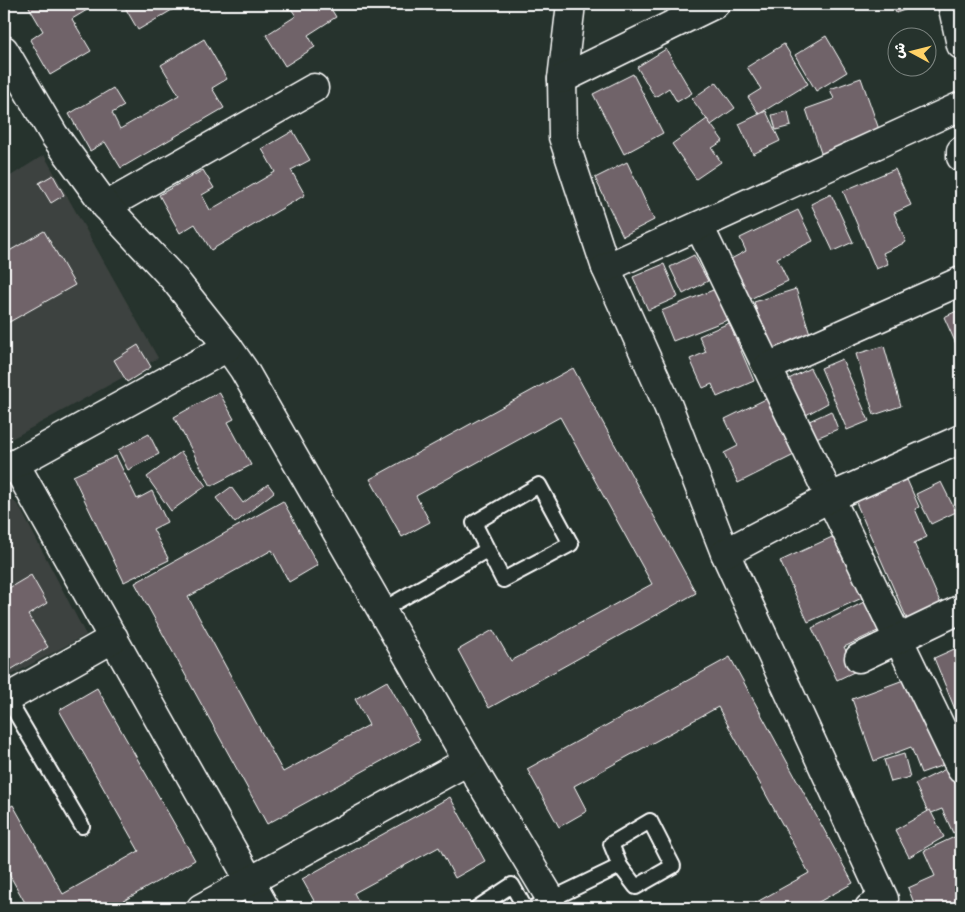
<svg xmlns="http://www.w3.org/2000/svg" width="965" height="912" viewBox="0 0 965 912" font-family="Mynerve,'Playpen Sans Arabic',sans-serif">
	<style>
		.built { fill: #3c423f }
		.building { fill: #6f6469; stroke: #fff }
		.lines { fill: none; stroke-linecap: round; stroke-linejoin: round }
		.service-casing { stroke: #fff; stroke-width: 18 }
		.minor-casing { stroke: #fff; stroke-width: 31 }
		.tertiary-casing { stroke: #fff; stroke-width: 31 }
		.service { stroke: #26332d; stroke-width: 14 }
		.minor { stroke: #26332d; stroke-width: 28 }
		.tertiary { stroke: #26332d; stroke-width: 28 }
	</style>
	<rect width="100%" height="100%" fill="#26332d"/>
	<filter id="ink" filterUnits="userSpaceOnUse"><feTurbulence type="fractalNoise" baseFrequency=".02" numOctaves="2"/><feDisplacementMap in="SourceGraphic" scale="10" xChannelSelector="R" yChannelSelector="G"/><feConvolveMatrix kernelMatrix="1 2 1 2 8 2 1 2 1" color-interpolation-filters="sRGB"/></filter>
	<g filter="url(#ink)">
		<!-- built -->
		<g class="built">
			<polygon points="44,155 158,358 4,443 4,180"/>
			<polygon points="4,495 8,496 19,506 86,635 4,679"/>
		</g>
		<!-- building -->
		<g class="building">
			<polygon points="34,4 97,4 72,19 91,51 50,75 30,40 43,31 29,7"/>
			<polygon points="123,4 175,4 177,7 138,30"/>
			<polygon points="288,4 328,4 336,17 308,35 315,47 285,66 266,35 296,16"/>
			<polygon points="892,4 908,4 910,8 896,13"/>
			<polygon points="826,36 847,72 816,91 795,55"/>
			<polygon points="204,39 227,79 212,88 224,108 121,168 105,142 90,151 69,114 113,88 124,106 112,113 120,129 179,95 161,65"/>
			<polygon points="784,44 808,84 759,114 748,97 761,89 747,67"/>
			<polygon points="666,49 692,93 677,102 669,88 655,97 637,67"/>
			<polygon points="633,74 663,133 624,154 593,94"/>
			<polygon points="861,78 882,138 823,159 806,109 834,99 830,89"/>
			<polygon points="716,82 735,108 711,125 692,99"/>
			<polygon points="766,111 780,141 753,154 739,124"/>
			<polygon points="788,111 791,126 776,130 772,115"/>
			<polygon points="707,119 723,141 712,148 721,162 696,179 672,144"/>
			<polygon points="293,131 310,160 291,170 305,195 211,250 195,224 180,233 159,195 203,170 214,188 202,195 210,210 275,172 262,149"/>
			<polygon points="627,162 654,220 623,236 595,178"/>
			<polygon points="895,169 911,205 894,213 906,242 883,253 888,264 876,269 843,191"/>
			<polygon points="53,175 64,195 51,203 39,183"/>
			<polygon points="831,194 853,242 833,251 811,204"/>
			<polygon points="798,210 813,241 777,258 788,281 750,299 731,259 746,251 740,238"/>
			<polygon points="44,231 75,285 4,325 4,254"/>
			<polygon points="694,255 708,281 683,294 670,267"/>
			<polygon points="664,264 678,297 648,310 633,277"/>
			<polygon points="723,286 735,317 673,341 661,311"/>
			<polygon points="796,289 812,340 771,354 754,302"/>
			<polygon points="961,309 961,355 944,317"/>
			<polygon points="729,323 754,381 717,397 712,384 703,388 690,359 706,352 699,336"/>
			<polygon points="138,345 151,367 127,382 114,360"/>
			<polygon points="884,346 901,406 874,415 856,354"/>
			<polygon points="842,359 869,421 847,430 821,368"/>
			<polygon points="573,368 696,593 489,708 458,650 493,630 511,661 652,584 560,417 416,496 430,522 402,537 370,479"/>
			<polygon points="810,368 828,403 806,415 787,380"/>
			<polygon points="219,392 234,419 228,422 251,465 211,486 174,417"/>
			<polygon points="768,398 796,454 738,483 724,453 738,446 725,419"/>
			<polygon points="831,411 838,429 814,439 807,422"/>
			<polygon points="149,434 159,454 128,470 118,450"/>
			<polygon points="181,452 206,486 171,511 147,477"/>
			<polygon points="116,456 137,499 152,491 167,522 153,529 169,560 124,582 73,476"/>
			<polygon points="905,475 919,507 915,509 927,537 914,543 941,604 907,619 854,498"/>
			<polygon points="941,482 956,512 931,524 916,494"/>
			<polygon points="268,484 274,492 235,523 216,498 231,487 243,503"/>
			<polygon points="283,501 318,565 289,582 272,550 188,597 283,772 369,725 355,699 387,681 420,740 267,824 135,583"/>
			<polygon points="843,532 871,594 808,622 780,561"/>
			<polygon points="31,575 47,603 28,615 48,647 4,674 4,591"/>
			<polygon points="874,597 888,626 844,647 856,671 837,680 812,628"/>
			<polygon points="961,646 961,724 934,658"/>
			<polygon points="730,657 853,883 808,908 746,908 809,873 718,707 574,786 587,811 559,827 527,769"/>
			<polygon points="917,675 949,763 921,773 911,747 874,761 852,699"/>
			<polygon points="97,688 195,860 111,908 28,908 4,865 4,810 13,805 63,894 139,851 59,710"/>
			<polygon points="904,754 910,777 891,782 884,760"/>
			<polygon points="958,763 961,770 961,829 953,833 942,809 929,814 915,784"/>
			<polygon points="450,797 485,861 455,878 439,847 354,893 362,908 318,908 302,879"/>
			<polygon points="930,810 944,837 909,857 895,830"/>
			<polygon points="961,834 961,907 916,908 908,888 935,876 924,851"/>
		</g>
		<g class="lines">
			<defs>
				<g id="service">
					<polygon points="539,485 571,544 503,580 474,523"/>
					<polyline points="380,611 487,550"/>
					<polyline points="7,698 82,826"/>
					<polygon points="650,821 673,866 636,887 620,866 611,844"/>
					<polyline points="477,908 512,885 525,908"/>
					<polyline points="533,908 620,866"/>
				</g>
				<g id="minor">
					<polyline points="571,4 562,79 563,137 606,268 668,406 725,553 884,899 869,908"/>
					<polyline points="562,79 715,4"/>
					<polyline points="106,206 314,88"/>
					<polyline points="699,226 961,769"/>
					<polyline points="606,268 961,106"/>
					<polyline points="768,367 961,281"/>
					<polyline points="15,464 265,908"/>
					<polyline points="725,553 831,497 961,439"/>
					<polyline points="859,658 961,609"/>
					<polyline points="4,700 114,638"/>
					<polyline points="468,761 551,899"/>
					<polyline points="201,908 468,761 244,370 228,347"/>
				</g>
				<g id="tertiary">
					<polyline points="952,4 961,45"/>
					<polyline points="4,50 54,135 106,206 174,279 228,347 4,470"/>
					<polyline points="961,151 961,157"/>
				</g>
			</defs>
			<!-- service casing -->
			<use href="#service" class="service-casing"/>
			<!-- minor casing -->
			<use href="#minor" class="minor-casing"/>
			<!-- tertiary casing -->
			<use href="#tertiary" class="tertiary-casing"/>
			<!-- service -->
			<use href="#service" class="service"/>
			<!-- minor -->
			<use href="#minor" class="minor"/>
			<!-- tertiary -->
			<use href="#tertiary" class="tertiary"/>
		</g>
	</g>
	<!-- margin -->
	<rect width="965" height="912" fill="none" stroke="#26332d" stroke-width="20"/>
	<rect x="10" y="10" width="945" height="892" fill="none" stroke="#fff" stroke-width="2" filter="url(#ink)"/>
	<!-- north arrow -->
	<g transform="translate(912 52) rotate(277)"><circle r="24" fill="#26332d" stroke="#7d8581"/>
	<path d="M0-4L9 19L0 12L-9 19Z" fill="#ffd166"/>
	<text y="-8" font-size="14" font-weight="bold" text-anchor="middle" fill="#ffffff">ش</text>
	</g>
</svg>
